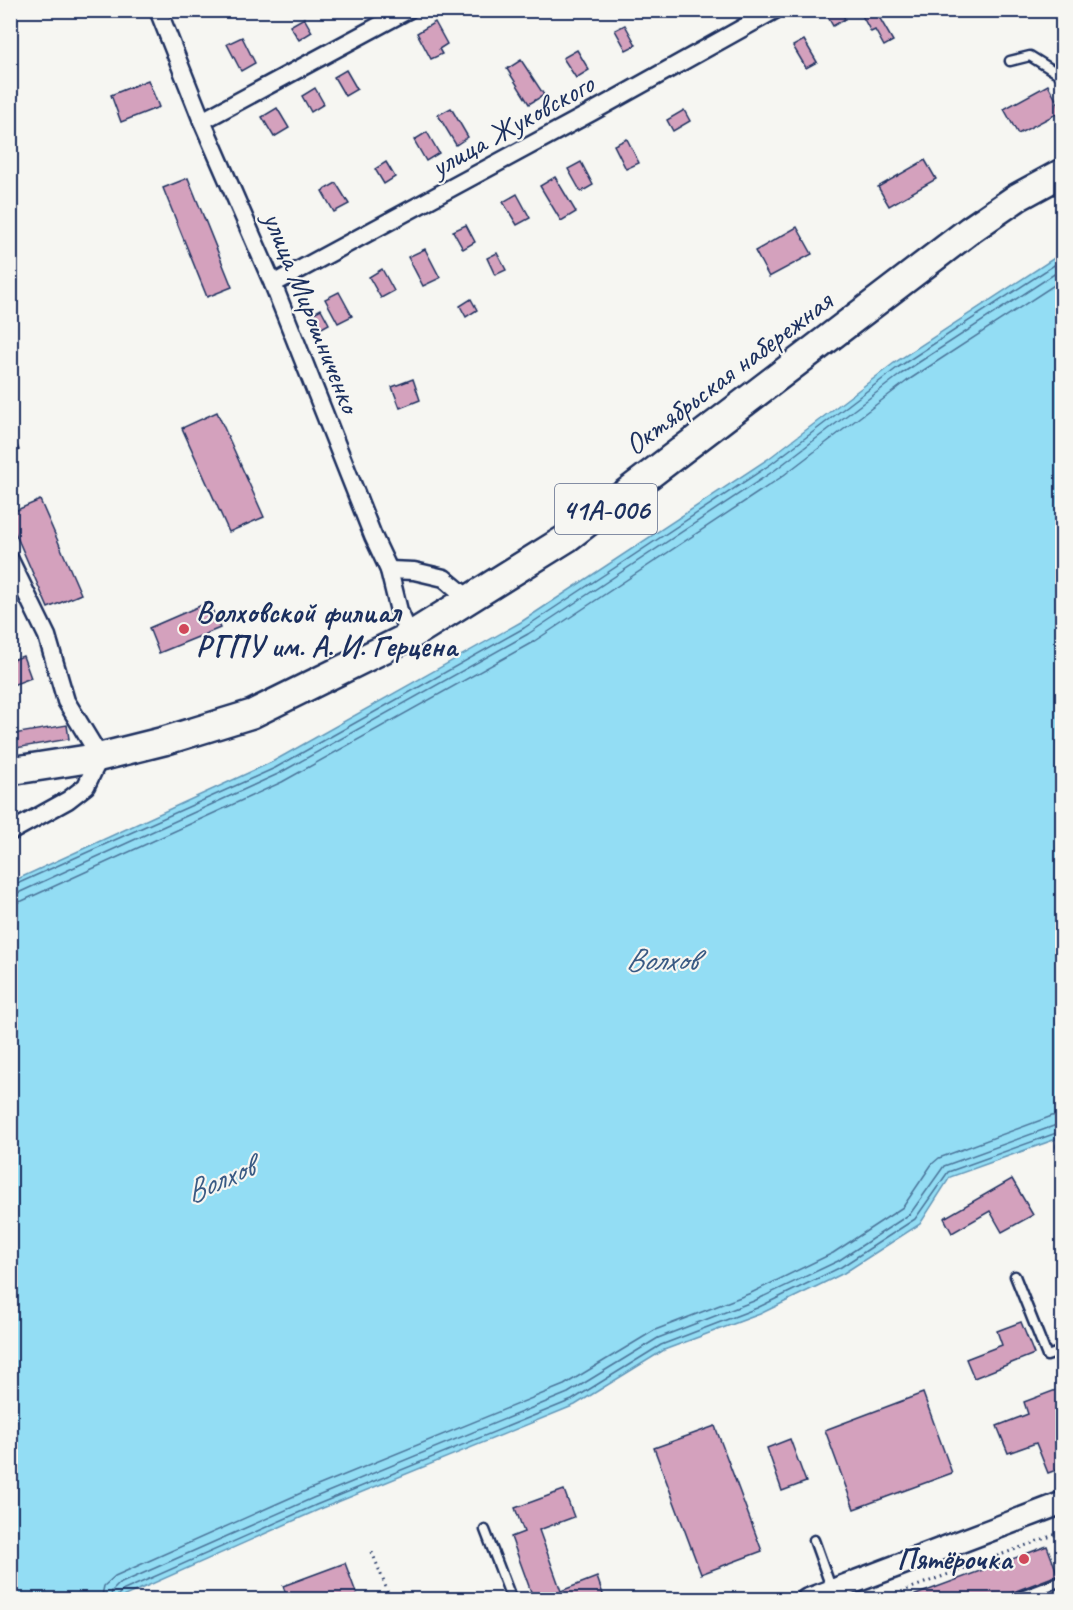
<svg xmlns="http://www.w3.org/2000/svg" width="1073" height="1610" viewBox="0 0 1073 1610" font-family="Caveat,sans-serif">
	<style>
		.water { fill: #93ddf4; stroke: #6397b8; stroke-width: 1.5 }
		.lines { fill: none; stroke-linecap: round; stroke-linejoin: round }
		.shore { stroke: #4b759a; stroke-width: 1.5 }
		.building { fill: #d4a1bd; stroke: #1b2f5e; stroke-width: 1.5 }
		.service-casing { stroke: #1b2f5e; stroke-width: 13 }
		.minor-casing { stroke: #1b2f5e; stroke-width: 21 }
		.tertiary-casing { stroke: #1b2f5e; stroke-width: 26 }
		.primary-casing { stroke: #1b2f5e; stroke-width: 32 }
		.path { stroke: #1b2f5e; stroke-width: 3; stroke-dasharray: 1.5 4.5; stroke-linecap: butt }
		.service { stroke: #f6f6f2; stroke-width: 8 }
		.minor { stroke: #f6f6f2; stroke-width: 16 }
		.tertiary { stroke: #f6f6f2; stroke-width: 21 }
		.primary { stroke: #f6f6f2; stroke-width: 27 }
		.poi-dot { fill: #d1495b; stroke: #f6f6f2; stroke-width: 2 }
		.labels { text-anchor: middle; stroke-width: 4.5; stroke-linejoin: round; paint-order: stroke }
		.shield { fill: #f6f6f2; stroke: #5d6b8a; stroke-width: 1.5 }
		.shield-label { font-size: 28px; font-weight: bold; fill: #1b2f5e }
		.street-label { font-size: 30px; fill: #1b2f5e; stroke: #f6f6f2 }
		.poi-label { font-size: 30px; font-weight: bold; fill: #1b2f5e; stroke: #f6f6f2; text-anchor: start }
		.water-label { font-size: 32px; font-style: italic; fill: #395a84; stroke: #f6f6f2 }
	</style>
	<rect width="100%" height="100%" fill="#f6f6f2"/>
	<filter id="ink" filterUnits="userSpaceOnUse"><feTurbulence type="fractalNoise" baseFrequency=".0167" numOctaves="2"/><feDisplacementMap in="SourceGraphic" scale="12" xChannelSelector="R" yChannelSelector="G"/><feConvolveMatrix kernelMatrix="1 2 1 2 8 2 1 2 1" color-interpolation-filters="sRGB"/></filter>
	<g filter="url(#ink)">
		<!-- water -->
		<polygon class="water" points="1062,253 1062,1134 1059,1138 950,1177 920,1224 844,1273 760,1314 664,1350 575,1405 318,1510 118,1599 11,1599 11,882 272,762 521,622 768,459 894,363"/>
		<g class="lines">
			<!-- shore -->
			<g class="shore">
				<polyline points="10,887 275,768 524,628 771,464 897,368 1062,260"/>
				<polyline points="10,895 18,893 278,774 528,634 775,470 901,374 1062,269"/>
				<polyline points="10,904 22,901 282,782 533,642 780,478 907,381 1062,280"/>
				<polyline points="101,1600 104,1586 115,1576 310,1489 564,1385 655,1330 751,1293 833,1253 903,1207 932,1164 939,1158 1052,1116 1062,1114"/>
				<polyline points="110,1600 112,1591 119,1584 313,1498 568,1393 658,1338 754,1301 838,1261 910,1214 944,1166 1062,1123"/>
				<polyline points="118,1600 118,1595 122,1591 316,1505 572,1400 661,1345 757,1308 841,1267 915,1219 948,1172 1062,1131"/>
			</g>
		</g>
		<!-- building -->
		<g class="building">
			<polygon points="824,10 840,10 845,19 833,26"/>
			<polygon points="859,10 875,10 893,41 884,46 875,30 871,32"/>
			<polygon points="304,18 312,32 299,40 290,26"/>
			<polygon points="435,22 447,44 439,49 442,54 431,59 417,33"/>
			<polygon points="625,25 636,45 626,50 615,30"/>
			<polygon points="242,37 255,63 241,71 227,44"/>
			<polygon points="804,40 817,62 806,68 793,46"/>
			<polygon points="577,50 589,70 576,78 563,58"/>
			<polygon points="521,60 544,95 529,104 507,69"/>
			<polygon points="346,70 357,89 345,96 334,77"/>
			<polygon points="148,80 159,107 121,122 111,95"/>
			<polygon points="1048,85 1062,111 1018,134 1004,109"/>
			<polygon points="315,88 324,104 311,112 302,96"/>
			<polygon points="277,108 289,128 274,137 262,117"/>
			<polygon points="451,108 468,137 456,145 438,115"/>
			<polygon points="684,110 690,121 673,131 667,120"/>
			<polygon points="427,132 439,153 426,161 414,140"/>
			<polygon points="627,139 639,163 626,169 614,145"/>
			<polygon points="925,160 936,179 889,206 878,187"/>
			<polygon points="386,162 395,177 384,184 375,169"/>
			<polygon points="581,162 593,185 581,192 568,169"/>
			<polygon points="555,177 576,212 561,221 540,186"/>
			<polygon points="188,178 232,287 207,297 163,188"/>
			<polygon points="336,183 349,204 334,212 322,191"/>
			<polygon points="517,194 530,218 517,225 503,202"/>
			<polygon points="466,225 475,242 463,249 453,231"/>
			<polygon points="797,227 812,254 769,277 755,251"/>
			<polygon points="425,249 440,278 423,286 408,257"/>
			<polygon points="497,253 506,270 495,275 487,258"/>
			<polygon points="382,269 394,291 381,298 369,277"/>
			<polygon points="339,292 352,316 338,323 325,299"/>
			<polygon points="471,299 477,310 466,317 460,306"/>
			<polygon points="321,309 329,324 320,329 312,314"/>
			<polygon points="413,379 420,400 400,408 392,387"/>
			<polygon points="217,412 264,517 229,532 182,428"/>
			<polygon points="10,428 19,450 10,453"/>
			<polygon points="40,500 81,594 48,608 10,521 10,513"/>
			<polygon points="209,602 220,628 159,653 149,628"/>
			<polygon points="23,656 31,678 10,686 10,661"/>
			<polygon points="67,725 69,739 16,748 13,734"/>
			<polygon points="1012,1179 1033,1215 1002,1232 990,1211 952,1233 944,1218"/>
			<polygon points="1021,1322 1034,1354 974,1378 966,1359 1002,1345 997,1331"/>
			<polygon points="1061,1388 1062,1468 1048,1473 1036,1443 1008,1453 997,1426 1028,1414 1024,1402"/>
			<polygon points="923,1393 952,1473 854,1509 825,1430"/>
			<polygon points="715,1426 762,1551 701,1574 654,1448"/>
			<polygon points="790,1439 806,1482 782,1491 767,1448"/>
			<polygon points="564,1490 574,1517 539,1530 561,1591 597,1577 605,1600 534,1600 511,1537 524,1532 515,1508"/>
			<polygon points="1047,1546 1058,1575 992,1600 902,1600"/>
			<polygon points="345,1563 358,1598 353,1600 288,1600 283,1586"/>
		</g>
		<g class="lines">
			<defs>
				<g id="service">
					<polyline points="1010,61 1030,56 1062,76"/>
					<polyline points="1062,1147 1062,1146"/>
					<polyline points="1015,1276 1047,1356 1062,1351"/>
					<polyline points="485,1530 512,1600"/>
					<polyline points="814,1540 832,1590"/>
					<polyline points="1011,1600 1062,1581"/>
				</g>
				<g id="minor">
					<polyline points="158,10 202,121 273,284 373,536 389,570 399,611 410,636"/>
					<polyline points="202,121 408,10"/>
					<polyline points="273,284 592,112 775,10"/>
					<polyline points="10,560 47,636 66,701 100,757 86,786 68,800 10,832"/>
					<polyline points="389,570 414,571 444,578 469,599"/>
				</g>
				<polyline id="tertiary" points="807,1600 1062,1503"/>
				<polyline id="primary" points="10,771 100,757 164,741 252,714 410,636 567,538 970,230 1018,197 1062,173"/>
			</defs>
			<!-- service casing -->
			<use href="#service" class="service-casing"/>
			<!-- minor casing -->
			<use href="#minor" class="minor-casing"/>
			<!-- tertiary casing -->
			<use href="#tertiary" class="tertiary-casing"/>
			<!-- primary casing -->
			<use href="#primary" class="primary-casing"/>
			<!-- path -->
			<g class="path">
				<polyline points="372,1552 391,1600"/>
				<polyline points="879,1600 1062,1532"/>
			</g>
			<!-- service -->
			<use href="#service" class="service"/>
			<!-- minor -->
			<use href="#minor" class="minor"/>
			<!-- tertiary -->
			<use href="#tertiary" class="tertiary"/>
			<!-- primary -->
			<use href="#primary" class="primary"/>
		</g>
	</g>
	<!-- markers -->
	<g class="poi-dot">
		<circle cx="184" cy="629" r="6"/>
		<circle cx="1024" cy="1559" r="6"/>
	</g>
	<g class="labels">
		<!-- shield labels -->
		<rect class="shield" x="555" y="484" width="102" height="50" rx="4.5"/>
		<g class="shield-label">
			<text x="606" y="519">41А-006</text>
		</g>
		<!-- street labels -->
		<g class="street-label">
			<text transform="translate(512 125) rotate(-29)" y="10">улица Жуковского</text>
			<text transform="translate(312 312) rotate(68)" y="10">улица Мирошниченко</text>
			<text transform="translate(728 373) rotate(-37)" y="10">Октябрьская набережная</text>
		</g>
		<!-- poi labels -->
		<g class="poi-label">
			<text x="196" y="622">Волховской филиал<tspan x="196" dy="34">РГПУ им. А. И. Герцена</tspan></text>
			<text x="1012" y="1569" text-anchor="end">Пятёрочка</text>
		</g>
		<!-- water labels -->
		<g class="water-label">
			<text x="661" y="970">Волхов</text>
			<text transform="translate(219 1179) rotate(-24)" y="11">Волхов</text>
		</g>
	</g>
	<!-- margin -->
	<rect width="1073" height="1610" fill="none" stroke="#f6f6f2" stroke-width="36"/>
	<rect x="18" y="18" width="1037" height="1574" fill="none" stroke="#1b2f5e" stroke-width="2" filter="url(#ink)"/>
</svg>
